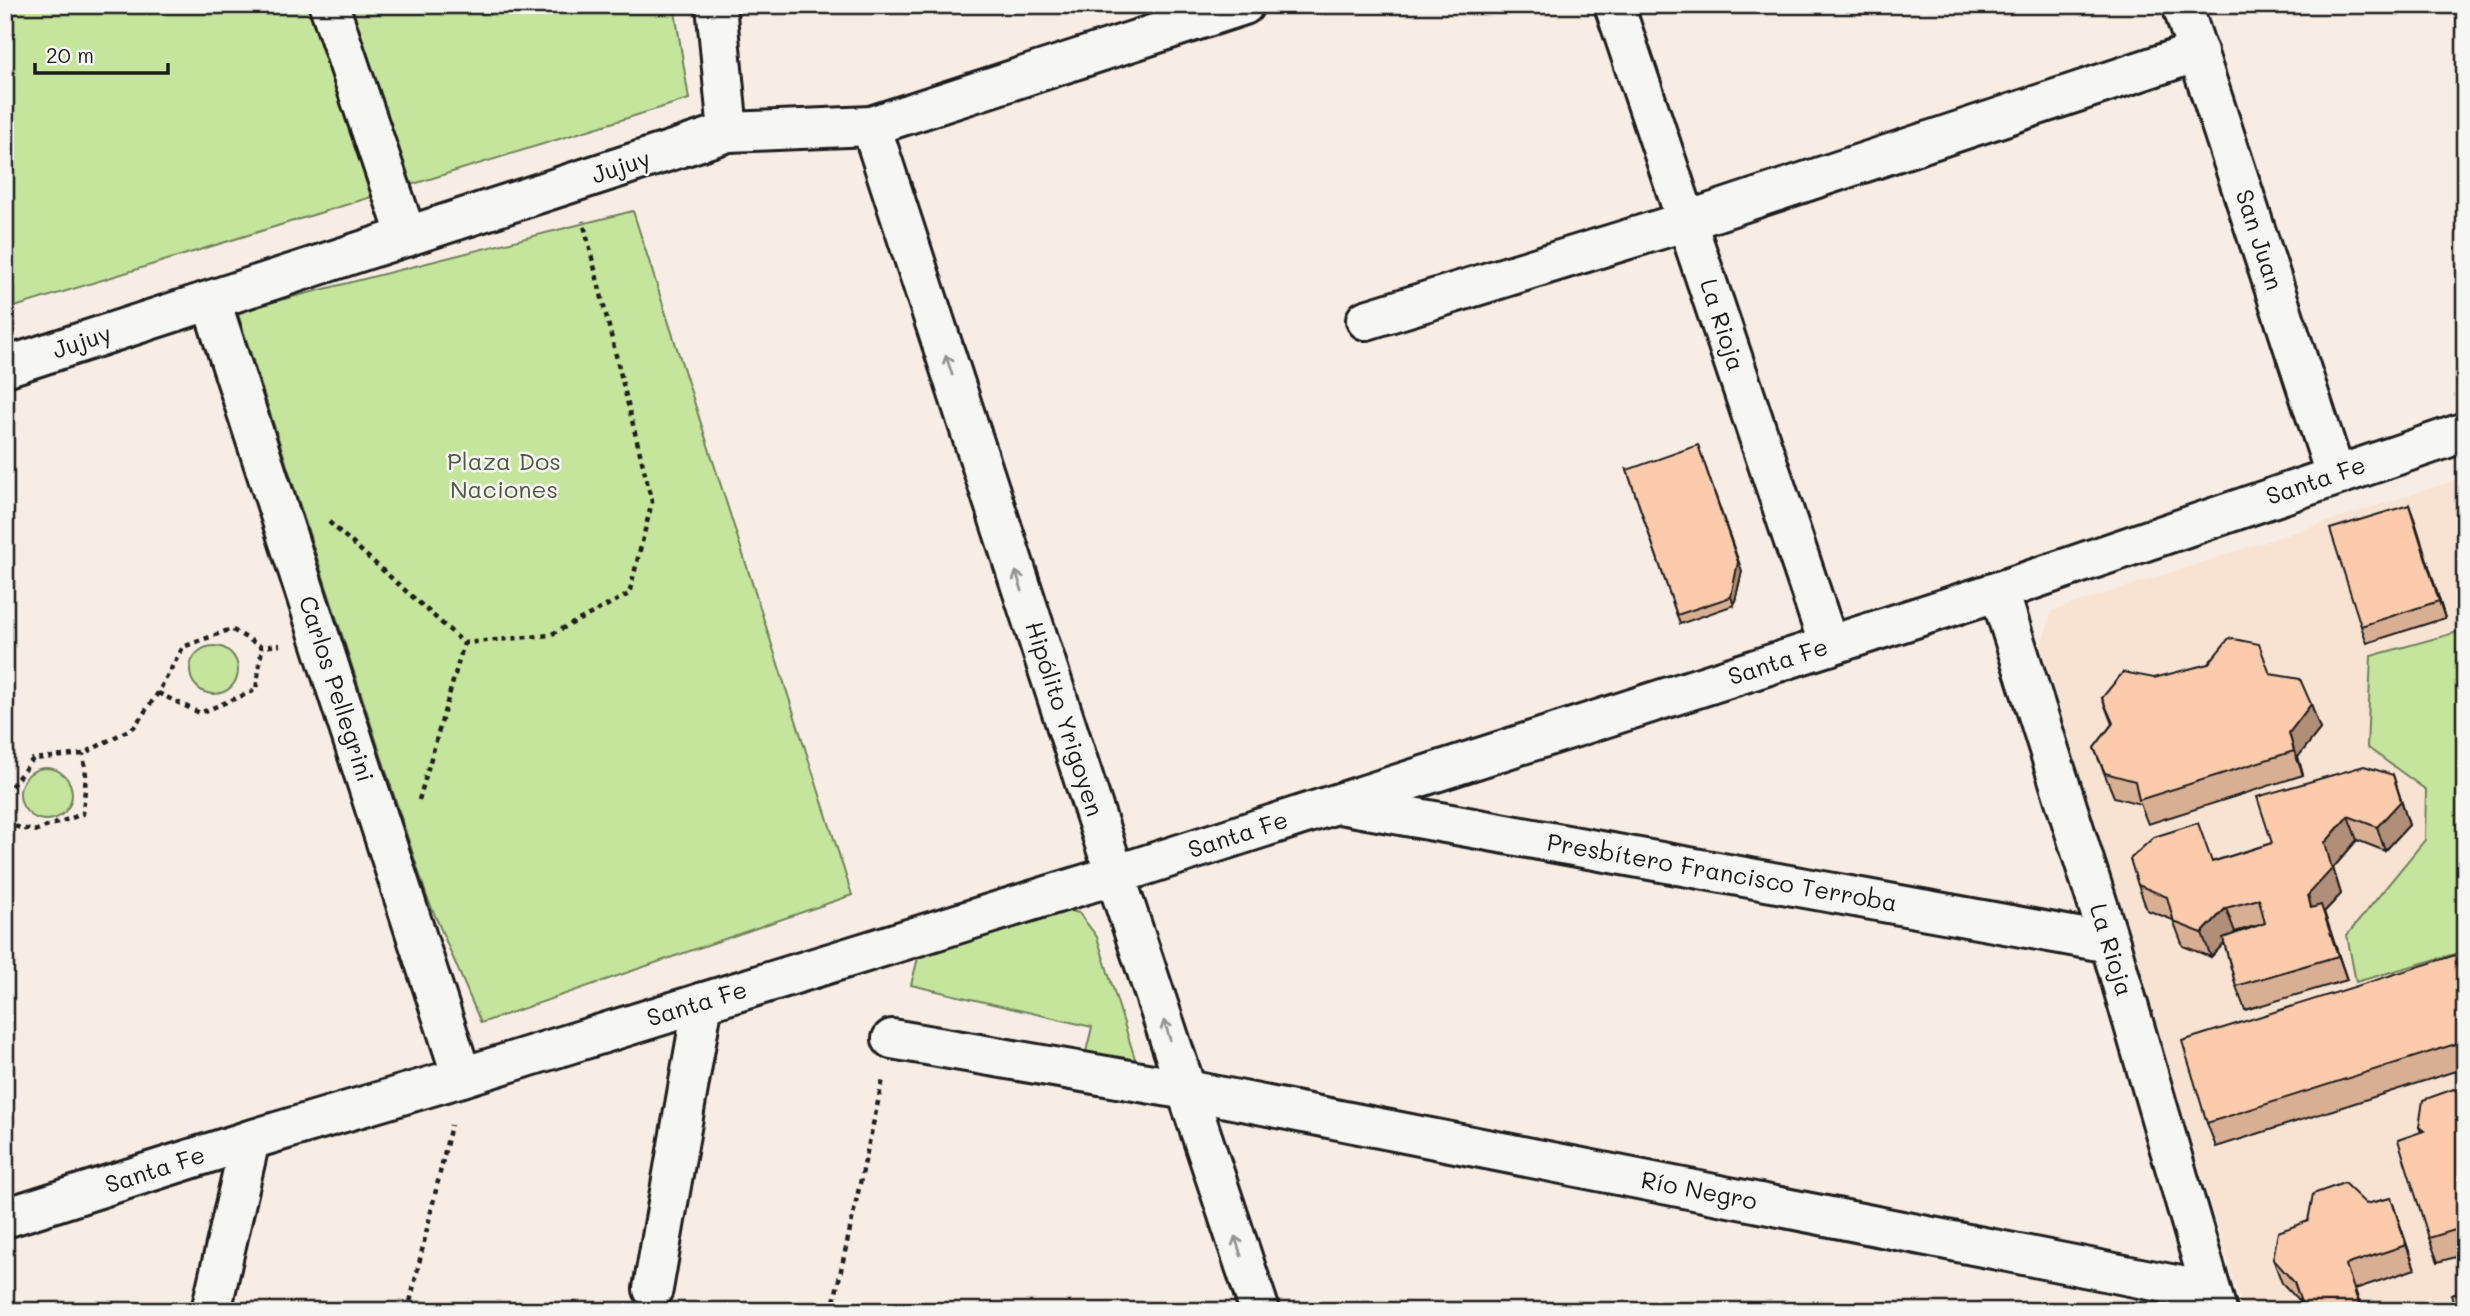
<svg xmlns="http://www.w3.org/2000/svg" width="2470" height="1316" viewBox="0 0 2470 1316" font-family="Mali,sans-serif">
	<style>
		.built { fill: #f8e3d3 }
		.green { fill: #c5e59d; stroke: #70805c; stroke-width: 2 }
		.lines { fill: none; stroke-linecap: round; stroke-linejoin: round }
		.minor-casing { stroke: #1c1c1c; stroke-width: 44 }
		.path { stroke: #1c1c1c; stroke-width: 4.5; stroke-dasharray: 5 5; stroke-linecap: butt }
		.minor { stroke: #f6f6f2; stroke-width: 38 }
		.wall { fill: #d9af94; stroke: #1c1c1c; stroke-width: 2; fill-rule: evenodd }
		.shaded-wall { fill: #b08e78; stroke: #1c1c1c; stroke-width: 2 }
		.building { fill: #fccbac; stroke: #1c1c1c; stroke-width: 2 }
		.oneway { stroke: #949492 }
		.labels { text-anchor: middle; stroke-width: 5; stroke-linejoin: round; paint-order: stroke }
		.street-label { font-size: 24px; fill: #1c1c1c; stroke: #f6f6f2 }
		.park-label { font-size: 24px; fill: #4f5843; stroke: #f6f6f2 }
	</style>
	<rect width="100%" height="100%" fill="#f7ede4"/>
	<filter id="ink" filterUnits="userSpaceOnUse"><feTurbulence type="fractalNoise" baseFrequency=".0143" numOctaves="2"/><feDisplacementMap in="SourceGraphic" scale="14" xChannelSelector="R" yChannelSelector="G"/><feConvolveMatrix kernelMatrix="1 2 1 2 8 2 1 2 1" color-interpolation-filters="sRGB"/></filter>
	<g filter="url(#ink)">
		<!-- built -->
		<polygon class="built" points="2465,477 2465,1311 2243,1311 2041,646 2052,611"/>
		<!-- green -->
		<g class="green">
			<polygon points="5,5 674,5 689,99 5,310"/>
			<polygon points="633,211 852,895 481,1023 427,897 237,311"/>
			<polygon points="2465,630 2465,951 2356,982 2347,935 2425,840 2426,790 2367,747 2371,656"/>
			<circle cx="214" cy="670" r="24"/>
			<circle cx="46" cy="794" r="26"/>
			<polygon points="1053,907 1079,913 1097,937 1137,1065 1084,1060 1092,1027 911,985 919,954"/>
		</g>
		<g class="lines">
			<defs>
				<g id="minor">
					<polyline points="329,5 407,237"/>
					<polyline points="716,5 728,132"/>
					<polyline points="1614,5 1829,646"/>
					<polyline points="2182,5 2335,474"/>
					<polyline points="871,126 1115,875 1260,1311"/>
					<polyline points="211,301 462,1077"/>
					<polyline points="1366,320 1687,221 2198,52"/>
					<polyline points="5,367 728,132 871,126 1244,5"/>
					<polyline points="1999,591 2110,943 2217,1311"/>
					<polyline points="1340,804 2110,943"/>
					<polyline points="892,1039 1187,1090 2211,1292"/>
					<polyline points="5,1218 250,1140 462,1077 1115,875 1999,591 2465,432"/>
					<polyline points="653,1289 703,1002"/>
					<polyline points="211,1311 250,1140"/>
				</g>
			</defs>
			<!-- minor casing -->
			<use href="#minor" class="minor-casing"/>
			<!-- path -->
			<g class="path">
				<polyline points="329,522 464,643 550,635 629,594 652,502 583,221"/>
				<polyline points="158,693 200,713 256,690 262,648"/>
				<polyline points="5,794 33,759 83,754 134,727 158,693 183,647 231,629 262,647 280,645"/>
				<polyline points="419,800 464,643"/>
				<polyline points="5,824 34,831 83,814 86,775 83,754"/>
				<polyline points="408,1311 451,1125"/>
				<polyline points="832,1311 883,1079"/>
			</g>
			<!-- minor -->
			<use href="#minor" class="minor"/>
		</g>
		<!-- wall -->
		<g class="wall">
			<polygon points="1627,470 1742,571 1734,605 1680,624"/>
			<polygon points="2409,505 2445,618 2367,643 2361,626"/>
			<polygon points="2270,674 2311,704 2320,729 2298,757 2303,775 2148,824 2140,804 2114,797 2094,748 2112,724 2102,698"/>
			<path d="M2393,775L2409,825L2385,851L2357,840L2333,868L2341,894L2324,912L2347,980L2245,1010L2236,986L2224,943L2211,957L2183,946L2173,920L2147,910L2138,885L2272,843ZM2255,926L2233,934L2235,932Z"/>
			<polygon points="2465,952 2465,1068 2216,1147 2207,1123"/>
			<polygon points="2465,1099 2465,1254 2438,1262 2429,1238 2421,1132 2419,1127"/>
			<polygon points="2391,1198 2415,1269 2355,1289 2362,1311 2304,1311 2302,1304 2282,1283 2273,1259 2366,1204"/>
		</g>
		<!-- shaded-wall -->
		<g class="shaded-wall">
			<polygon points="1698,445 1742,571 1734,605 1731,597"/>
			<polygon points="2409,505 2415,521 2445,618 2439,601"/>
			<polygon points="2311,704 2320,729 2298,757 2303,775 2294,751 2289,733"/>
			<polygon points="2393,775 2409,825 2385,851 2377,827"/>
			<polygon points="2348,816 2357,840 2333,868 2341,894 2324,912 2347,980 2323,912 2311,908 2308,895 2325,843"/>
			<polygon points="2226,908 2235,932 2211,957 2202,933"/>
			<polygon points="2391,1198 2399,1222 2415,1269 2406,1245"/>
		</g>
		<!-- building -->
		<g class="building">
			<polygon points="1698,445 1738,562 1731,597 1677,615 1627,470"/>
			<polygon points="2409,505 2439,601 2361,626 2330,529"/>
			<polygon points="2229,638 2259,644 2270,674 2300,679 2311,704 2289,733 2294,751 2139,800 2135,781 2105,773 2094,748 2113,723 2102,698 2123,672 2154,678 2208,664"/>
			<polygon points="2364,766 2393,775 2401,801 2377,827 2348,816 2325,843 2332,869 2308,895 2311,908 2321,905 2338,956 2236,986 2223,938 2265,923 2259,899 2226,908 2202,933 2174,922 2167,897 2138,885 2130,859 2154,837 2198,823 2212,862 2272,843 2257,797"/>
			<polygon points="2465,952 2465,1041 2207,1123 2182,1041"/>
			<polygon points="2454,1089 2465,1099 2465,1227 2429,1238 2398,1140 2424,1131 2419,1127 2423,1100"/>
			<polygon points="2344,1183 2366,1204 2391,1198 2406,1245 2346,1265 2361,1311 2304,1311 2294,1282 2273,1259 2278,1232 2308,1221 2313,1194"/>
			<polygon points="2465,1291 2465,1311 2456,1311 2451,1295"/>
			<polygon points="2431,1301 2434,1311 2401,1311"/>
		</g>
		<!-- one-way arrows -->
		<defs><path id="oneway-shaft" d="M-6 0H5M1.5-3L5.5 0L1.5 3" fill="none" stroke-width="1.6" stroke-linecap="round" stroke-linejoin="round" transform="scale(1.75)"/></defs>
		<g class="oneway">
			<use href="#oneway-shaft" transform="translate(949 365) rotate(-108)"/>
			<use href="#oneway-shaft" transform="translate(1019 581) rotate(-108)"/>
			<use href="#oneway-shaft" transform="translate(1167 1030) rotate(-108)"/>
			<use href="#oneway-shaft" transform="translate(1238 1246) rotate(-108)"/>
		</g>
	</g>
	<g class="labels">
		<!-- street labels -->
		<g class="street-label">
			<text transform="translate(621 167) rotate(-18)" y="8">Jujuy</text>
			<text transform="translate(2259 240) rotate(72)" y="8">San Juan</text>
			<text transform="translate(1722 325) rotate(72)" y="8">La Rioja</text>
			<text transform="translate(82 342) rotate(-18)" y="8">Jujuy</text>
			<text transform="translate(2316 481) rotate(-19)" y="8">Santa Fe</text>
			<text transform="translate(1778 662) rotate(-18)" y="8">Santa Fe</text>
			<text transform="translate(336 689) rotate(72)" y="8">Carlos Pellegrini</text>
			<text transform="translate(1064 719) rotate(72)" y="8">Hipólito Yrigoyen</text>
			<text transform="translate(1238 835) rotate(-18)" y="8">Santa Fe</text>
			<text transform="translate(1722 873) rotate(10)" y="8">Presbítero Francisco Terroba</text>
			<text transform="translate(2111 950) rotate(73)" y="8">La Rioja</text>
			<text transform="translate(697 1004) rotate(-17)" y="8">Santa Fe</text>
			<text transform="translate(155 1170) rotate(-18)" y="8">Santa Fe</text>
			<text transform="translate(1699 1191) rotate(11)" y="8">Río Negro</text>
		</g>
		<!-- park labels -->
		<g class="park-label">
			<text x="504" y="470">Plaza Dos<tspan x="504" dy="28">Naciones</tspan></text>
		</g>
	</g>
	<!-- margin -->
	<rect width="2470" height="1316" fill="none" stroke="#f6f6f2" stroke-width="28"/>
	<rect x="14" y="14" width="2442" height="1288" fill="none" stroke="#1c1c1c" stroke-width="2.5" filter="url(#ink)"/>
	<!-- scale -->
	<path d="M35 63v10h133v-10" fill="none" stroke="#1c1c1c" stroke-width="3.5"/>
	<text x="46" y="63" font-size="21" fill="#1c1c1c" stroke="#f6f6f2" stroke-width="5" paint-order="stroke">20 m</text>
</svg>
